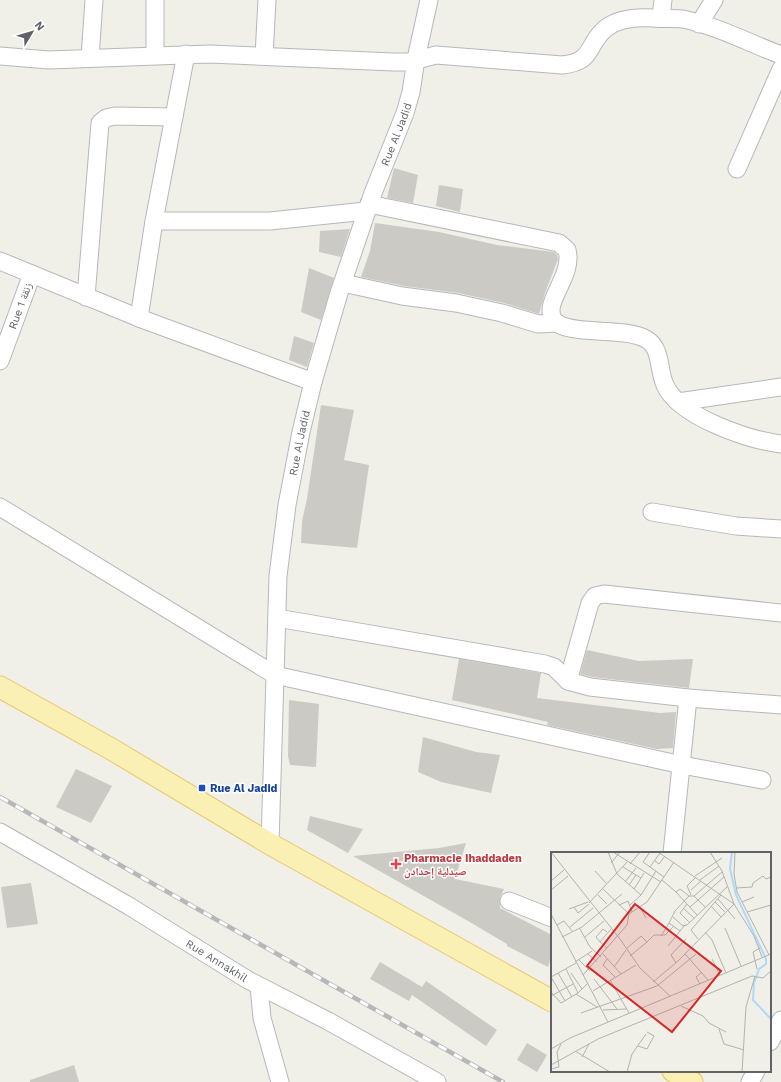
<svg xmlns="http://www.w3.org/2000/svg" width="781" height="1082" viewBox="0 0 781 1082" font-family="'Work Sans','Noto Naskh Arabic',sans-serif">
	<style>
		.building { fill: #cccac4 }
		.lines { fill: none; stroke-linecap: round; stroke-linejoin: round }
		.minor-casing { stroke: #b5b8bb; stroke-width: 19 }
		.major-casing { stroke: #e9c769; stroke-width: 23 }
		.minor { stroke: #fff; stroke-width: 17 }
		.major { stroke: #faf0b3; stroke-width: 21 }
		.rail-casing { stroke: #b6b7b7; stroke-width: 4.5 }
		.rail { stroke: #fff; stroke-width: 3; stroke-dasharray: 9; stroke-linecap: butt }
		.transit-dot { fill: #1a4fb4; stroke: #fff; stroke-width: 1.5 }
		.health-dot { fill: #e0444e; stroke: #fff; stroke-width: 1.5 }
		.labels { text-anchor: middle; stroke-width: 3; stroke-linejoin: round; paint-order: stroke }
		.street-label { font-size: 11px; fill: #5f6367; stroke: #fff }
		.transit-label { font-size: 11px; font-weight: bold; fill: #164399; stroke: #fff; text-anchor: start }
		.health-label { font-size: 11px; font-weight: bold; fill: #be3a42; stroke: #fff; text-anchor: start }
		.inset-river { fill: none; stroke: #afd8fa; stroke-width: 2 }
		.inset-road { fill: none; stroke: #b2b3b0; stroke-width: 1 }
		.view { fill: #d62828; fill-opacity: 0.15; stroke: #d62828; stroke-width: 2 }
		.inset-edge { fill: none; stroke: #5f6367; stroke-width: 2 }
	</style>
	<rect width="100%" height="100%" fill="#f0efe8"/>
	<!-- building -->
	<g class="building">
		<polygon points="394,168 418,175 413,203 387,198"/>
		<polygon points="439,185 463,189 460,212 436,206"/>
		<polygon points="375,223 439,232 497,245 554,252 557,255 558,259 545,293 539,314 504,303 458,293 404,286 361,277 370,251"/>
		<polygon points="350,229 341,257 319,252 320,231"/>
		<polygon points="309,268 334,278 321,320 301,312"/>
		<polygon points="294,336 314,343 307,367 289,360"/>
		<polygon points="321,405 354,410 344,460 369,465 357,548 301,543 302,521 307,499"/>
		<polygon points="587,650 639,661 693,659 689,688 592,677 580,674"/>
		<polygon points="459,659 541,673 537,698 660,713 676,712 673,748 657,749 547,725 548,722 452,700"/>
		<polygon points="289,700 319,704 316,767 290,765 288,756"/>
		<polygon points="423,737 476,752 500,755 491,793 441,782 418,772"/>
		<polygon points="76,769 112,786 91,823 56,807"/>
		<polygon points="310,816 363,829 348,853 307,830"/>
		<polygon points="466,843 455,879 504,889 500,898 500,908 552,935 552,954 548,967 507,946 507,944 468,921 353,856 439,848"/>
		<polygon points="31,883 38,924 7,928 1,887"/>
		<polygon points="380,962 422,987 426,981 497,1030 486,1046 412,995 409,1001 370,979"/>
		<polygon points="527,1043 547,1055 537,1072 517,1060"/>
		<polygon points="74,1065 79,1082 30,1082 30,1080"/>
	</g>
	<g class="lines">
		<defs>
			<g id="minor">
				<polyline points="155,0 155,55"/>
				<polyline points="661,17 663,0"/>
				<polyline points="699,24 714,0"/>
				<path d="M0,56L49,60L210,54L393,62H409L436,55L562,65C595,62 586,44 606,28C619,18 637,17 653,18C663,19 673,18 683,19C717,26 749,43 781,55"/>
				<polyline points="264,56 267,0"/>
				<polyline points="90,58 94,0"/>
				<polyline points="737,169 781,69"/>
				<path d="M369,204L559,243L567,250C574,276 543,301 553,319C564,337 624,326 646,339C662,348 658,370 665,385C679,417 749,440 781,444"/>
				<polyline points="154,221 270,221 366,211"/>
				<polyline points="0,261 139,318 313,382"/>
				<polyline points="343,283 402,296 456,303 502,313 538,324 556,323"/>
				<polyline points="86,297 100,123 106,118 115,116 174,117"/>
				<polyline points="139,318 154,221 186,54"/>
				<polyline points="0,361 32,274"/>
				<polyline points="678,402 781,387"/>
				<polyline points="0,507 275,675 682,765 762,780"/>
				<polyline points="652,512 736,526 781,529"/>
				<polyline points="277,618 545,664 554,667 568,681 590,687 688,698 781,705"/>
				<polyline points="568,681 590,603 595,596 604,594 781,613"/>
				<path id="s1" d="M0,832L129,906L248,980L328,1021L437,1082"/>
				<path id="s2" d="M270,844L278,576L287,505L301,432L313,382L339,293L373,193L405,113L411,92L416,59L429,0"/>
				<polyline points="672,853 688,698"/>
				<polyline points="509,901 552,918"/>
				<polyline points="259,986 262,1018 280,1082"/>
				<polyline points="770,1042 781,1020"/>
				<polyline points="750,1082 756,1071"/>
			</g>
			<g id="major">
				<polyline points="0,687 113,750 270,844 552,1001"/>
				<polyline points="673,1071 692,1082"/>
			</g>
		</defs>
		<!-- minor casing -->
		<use href="#minor" class="minor-casing"/>
		<!-- major casing -->
		<use href="#major" class="major-casing"/>
		<!-- minor -->
		<use href="#minor" class="minor"/>
		<!-- major -->
		<use href="#major" class="major"/>
		<defs>
			<polyline id="rail" points="0,797 503,1082"/>
		</defs>
		<!-- rail casing -->
		<use href="#rail" class="rail-casing"/>
		<!-- rail -->
		<use href="#rail" class="rail"/>
	</g>
	<!-- markers -->
	<rect class="transit-dot" x="198" y="784" width="8" height="8" rx="2"/>
	<path class="health-dot" d="M394 858h4v4h4v4h-4v4h-4v-4h-4v-4h4z"/>
	<g class="labels">
		<!-- street labels -->
		<g class="street-label">
			<text dy="4" stroke="none"><textPath href="#s2" startOffset="727">Rue Al Jadid</textPath></text>
			<text transform="translate(20 306) rotate(-70)" y="4">Rue 1 زنقة</text>
			<text dy="4" stroke="none"><textPath href="#s2" startOffset="403">Rue Al Jadid</textPath></text>
			<text dy="4" stroke="none"><textPath href="#s1" startOffset="252">Rue Annakhil</textPath></text>
		</g>
		<!-- transit labels -->
		<g class="transit-label">
			<text x="210" y="792">Rue Al Jadid</text>
		</g>
		<!-- health labels -->
		<g class="health-label">
			<text x="404" y="862">Pharmacie Ihaddaden<tspan x="404" dy="13">صيدلية إحدادن</tspan></text>
		</g>
	</g>
	<!-- overview -->
	<g transform="translate(551 852)">
		<rect width="220" height="220" fill="#f0efe8"/>
		<path class="inset-river" d="M181,0L179,17L185,43L215,107V112L208,117L203,131L202,148L220,167"/>
		<path class="inset-road" d="M0,0L69,87L89,116L119,144M57,0L66,22L90,43M62,0L110,30M99,0L92,10L99,15M107,0L183,52L203,84L211,105M184,0L183,22L186,40L218,103M109,1L99,15L113,25M104,9L108,12L114,4M60,11L69,0M79,12L89,0M72,15L90,26M44,19L55,31M144,24L171,6M111,28L125,40L129,37L138,44M149,28L168,14M0,29L13,18M74,30L85,16M78,33L85,23M51,36L78,62M185,36L201,35L202,31L212,24L215,27L220,25M83,37L93,21M0,38L17,24M140,38L150,29M125,40L146,63M47,43L56,52M140,43L136,34L145,25M143,44L147,48L173,25M167,47L184,67M164,50L174,60M191,50L203,45M38,51L76,10M136,52L129,61L139,71M68,53L77,49L81,60M79,53L90,43L105,19M160,54L170,65M23,55L27,61L38,52M89,55L95,66M139,55L147,48L154,55M132,56L143,66M18,57L37,50M196,60L220,53M0,62L57,170M122,65L132,74L136,73L177,34M118,71L124,59L138,44H143L171,20M6,73L13,69L21,79M19,75L42,56M174,76L190,114M29,77L39,95L50,105M154,80L161,88L175,121M110,84L118,71L129,79M11,85L31,75L71,42M34,85L53,69M147,87L140,78L170,43M49,90L45,85L52,77L56,80M117,94L133,74M56,96L49,90L60,77M75,97L90,84L96,90L103,83H114L123,74M37,102L46,110M52,102L70,122M134,102L157,128M79,104L96,90M27,107L39,119M56,107L52,113L64,125M161,107L169,123M24,110L41,99M125,111L120,103L135,87M63,115L75,98M15,117L27,141M206,117L202,100L209,96M7,121L21,145M20,121L31,137M32,123L76,73L78,62L96,50L123,10M0,125L25,111M0,125L14,149M43,127L66,157M59,128L78,161M102,130L127,109L183,52L171,19L159,0M149,132L145,125L151,120M42,139L85,113M0,140L10,151L27,141L37,131M25,142L46,155M0,144L22,132M130,154L152,164L158,171L175,180M52,158L75,157M30,161L106,134L145,102M168,177L173,192L193,198M87,194L96,197L103,184L96,180M0,197L19,186L220,102M24,199L59,220M31,205L38,192M0,213L47,187L201,124L212,126L220,119M0,217L8,215L6,200L10,192M76,220L81,202L95,182M191,220L195,155L204,124"/>
		<path class="view" d="M84,52L170,119L121,180L36,114Z"/>
		<rect width="220" height="220" class="inset-edge"/>
	</g>
	<!-- north arrow -->
	<g transform="translate(32 32) rotate(52)" stroke="#ffffff" stroke-width="3" paint-order="stroke">
	<path d="M0-3L7 15L0 10L-7 15Z" fill="#5f6367"/>
	<text y="-6" font-size="11" font-weight="bold" text-anchor="middle" fill="#5f6367">N</text>
	</g>
</svg>
